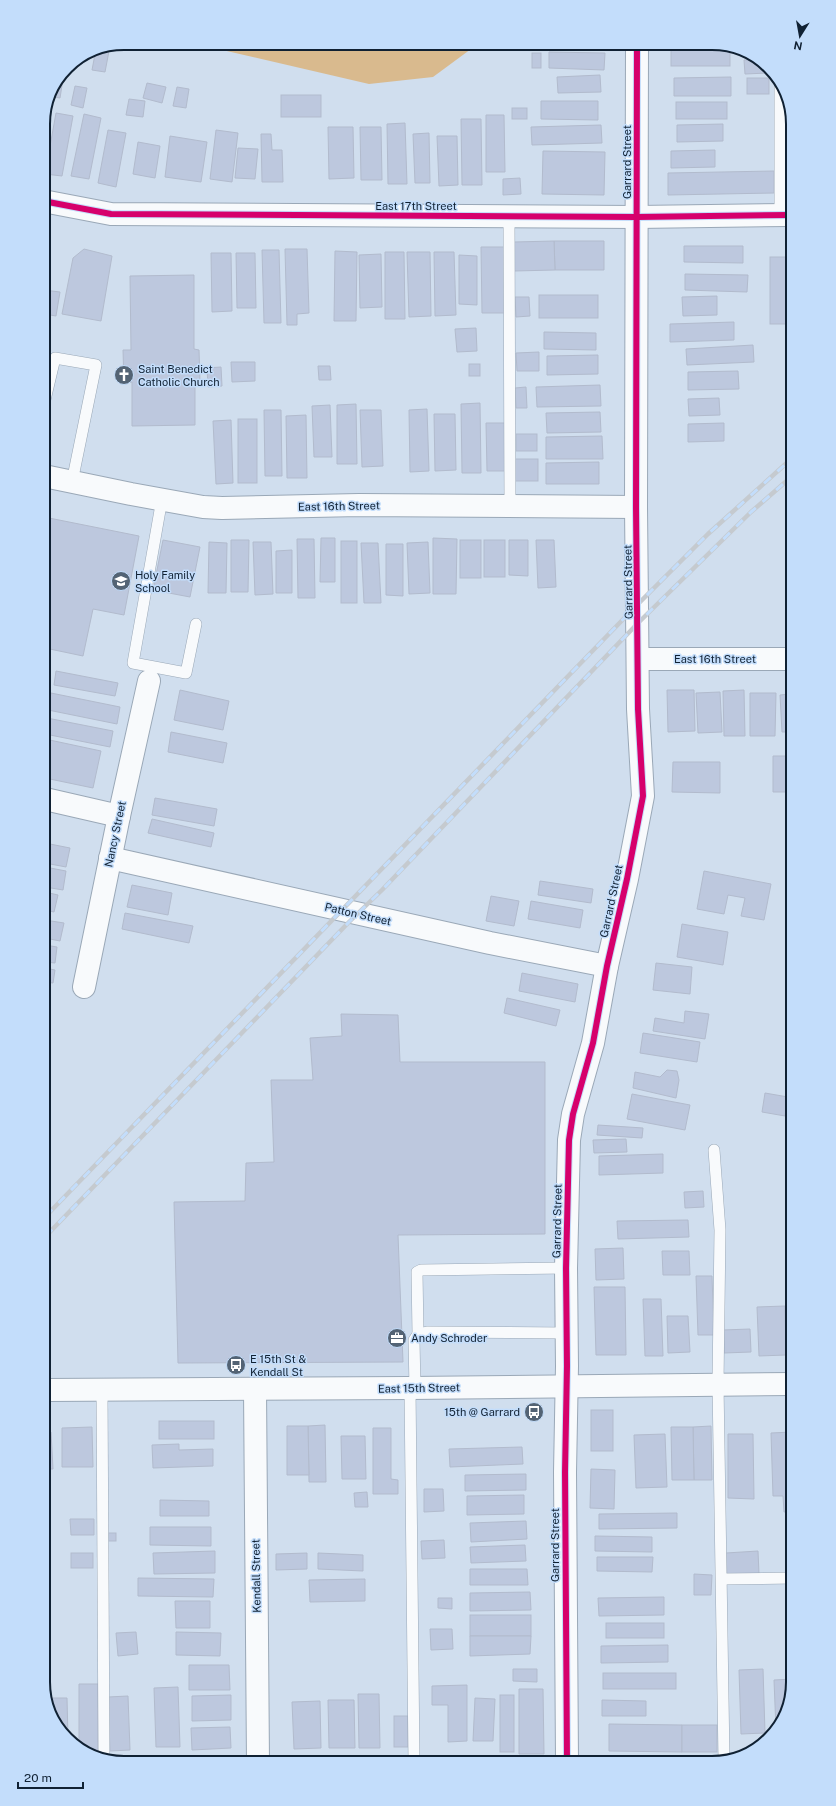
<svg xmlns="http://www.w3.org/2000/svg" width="836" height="1806" viewBox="0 0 836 1806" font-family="'Public Sans',sans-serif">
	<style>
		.green { fill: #d9ba8e }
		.building { fill: #bdc8de; stroke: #b2bbcd }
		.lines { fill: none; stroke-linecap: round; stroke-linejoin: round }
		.service-casing { stroke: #9aa8b7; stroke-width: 12 }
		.minor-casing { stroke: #9aa8b7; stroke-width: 24 }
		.tertiary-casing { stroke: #9aa8b7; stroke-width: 24 }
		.service { stroke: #f8fafc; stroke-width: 11 }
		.minor { stroke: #f8fafc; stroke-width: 22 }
		.tertiary { stroke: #f8fafc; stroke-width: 22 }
		.rail-casing { stroke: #c5cacf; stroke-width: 4.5 }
		.rail { stroke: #c3ddfb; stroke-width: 3; stroke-dasharray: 9; stroke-linecap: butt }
		.cycleway-casing { stroke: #c3ddfb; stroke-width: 8 }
		.cycleway { stroke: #d6006c; stroke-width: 6 }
		.labels { text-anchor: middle; stroke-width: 3; stroke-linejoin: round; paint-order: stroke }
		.street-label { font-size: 11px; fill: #102133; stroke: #c3ddfb }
		.poi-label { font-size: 11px; fill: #102133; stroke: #c3ddfb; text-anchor: start }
		.rim { fill: none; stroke: #102133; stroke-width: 2 }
	</style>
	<rect width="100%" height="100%" fill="#d0deee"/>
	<!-- green -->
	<polygon class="green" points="192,43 474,43 471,49 433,77 369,84"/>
	<!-- building -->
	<g class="building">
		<rect x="671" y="48" width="59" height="18"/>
		<polygon points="96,49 109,51 105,72 92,70"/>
		<polygon points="549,52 605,53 604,70 549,68"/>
		<rect x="532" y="53" width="9" height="15"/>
		<polygon points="760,59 767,68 768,73 745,74 744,60"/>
		<polygon points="600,75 601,92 558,93 557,77"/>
		<polygon points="731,77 731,96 674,96 674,78"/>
		<polygon points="59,78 63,79 60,98 48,96"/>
		<rect x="747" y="78" width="22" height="16"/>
		<polygon points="147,83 166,87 162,103 143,98"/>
		<polygon points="75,86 87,88 83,108 71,105"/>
		<polygon points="177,87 189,89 186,108 173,106"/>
		<rect x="281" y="95" width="40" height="22"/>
		<polygon points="129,99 145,101 143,117 126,115"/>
		<polygon points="541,101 598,101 598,120 541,119"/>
		<rect x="676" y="102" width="51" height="17"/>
		<rect x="512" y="108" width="15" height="11"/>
		<polygon points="56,113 73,116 62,176 45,174"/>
		<polygon points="84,114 101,118 89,179 71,176"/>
		<polygon points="486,115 504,115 505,172 486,172"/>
		<polygon points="461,119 481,119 482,185 462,185"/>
		<polygon points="788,121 789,121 789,185 786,185"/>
		<polygon points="405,123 407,184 388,184 387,124"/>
		<polygon points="723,124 723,141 677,142 677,125"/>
		<polygon points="601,125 602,143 532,145 531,127"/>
		<polygon points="328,127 353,127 354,178 329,179"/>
		<polygon points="360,127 381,127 382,180 361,180"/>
		<polygon points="108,130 126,133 116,187 98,183"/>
		<polygon points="216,130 238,133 232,182 210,179"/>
		<polygon points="429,133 430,183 415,183 413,134"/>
		<polygon points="261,134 271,134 272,150 282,150 283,182 262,182"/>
		<polygon points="170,136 207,142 201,182 165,177"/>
		<polygon points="437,136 457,136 458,185 439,186"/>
		<polygon points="138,142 160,146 155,178 133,174"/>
		<polygon points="238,148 258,149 255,179 235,178"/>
		<polygon points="715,150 715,167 671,168 671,151"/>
		<polygon points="543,151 605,152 604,195 542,194"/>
		<polygon points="774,171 774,193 668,195 668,173"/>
		<polygon points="520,178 521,194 503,195 503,179"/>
		<polygon points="554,241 604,241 604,270 555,270"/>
		<polygon points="554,241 555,270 514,271 514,242"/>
		<polygon points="684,246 743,246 743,263 684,262"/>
		<polygon points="481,247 505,247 506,313 482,313"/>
		<polygon points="84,249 112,256 101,321 62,314 73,258"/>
		<polygon points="285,249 307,249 309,313 297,314 297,325 287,325"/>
		<polygon points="262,250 279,250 281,323 264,323"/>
		<polygon points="335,251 357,252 356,321 334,321"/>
		<polygon points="385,252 404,252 405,319 385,319"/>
		<polygon points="407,252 430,252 431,316 409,317"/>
		<polygon points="434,252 454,252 456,315 435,316"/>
		<polygon points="211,253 231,253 232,311 212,312"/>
		<polygon points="236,253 255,253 256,308 237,308"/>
		<polygon points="381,254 382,307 360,308 359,255"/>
		<polygon points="459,255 477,256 477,305 459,304"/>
		<rect x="770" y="257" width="18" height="67"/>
		<polygon points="685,274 748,275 747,292 685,290"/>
		<polygon points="194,275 194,349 199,350 200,382 195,382 195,425 132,426 132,382 124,383 123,350 131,350 130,276"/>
		<polygon points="44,290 60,292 56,316 44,314"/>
		<rect x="539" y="295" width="59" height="23"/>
		<polygon points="717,296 717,315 683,316 682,297"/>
		<polygon points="515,297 529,297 530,316 516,317"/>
		<polygon points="734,322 734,340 670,342 670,324"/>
		<polygon points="476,328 477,351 457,352 455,329"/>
		<polygon points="544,332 596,333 596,350 544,349"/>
		<polygon points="753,345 754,362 687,365 686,349"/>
		<polygon points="539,352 539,371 517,371 516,353"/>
		<polygon points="598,355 598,374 547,375 547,356"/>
		<polygon points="231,362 255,362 255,381 232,382"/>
		<rect x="469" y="364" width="11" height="12"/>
		<polygon points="318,366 330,366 331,380 319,380"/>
		<polygon points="221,367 222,386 208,387 207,368"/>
		<polygon points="738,371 739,389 688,390 688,372"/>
		<polygon points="600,385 601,406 537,407 536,387"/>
		<polygon points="526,387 527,408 516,408 515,388"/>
		<polygon points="719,398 720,415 689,416 688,399"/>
		<polygon points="480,403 481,473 462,473 461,404"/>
		<polygon points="356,404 357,464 337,464 337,405"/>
		<polygon points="330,405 332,457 314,457 312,406"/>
		<polygon points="427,409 429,471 410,472 409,410"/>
		<polygon points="264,410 281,410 282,476 265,476"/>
		<polygon points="360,410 381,410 383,466 362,467"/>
		<polygon points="600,412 601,432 547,433 546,413"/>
		<polygon points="434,414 455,414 456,470 435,471"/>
		<polygon points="306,415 307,478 287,478 286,416"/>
		<rect x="238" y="419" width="19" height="64"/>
		<polygon points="231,420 233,483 216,484 213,421"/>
		<polygon points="486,423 505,423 505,471 487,471"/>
		<polygon points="724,423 724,441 688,442 688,424"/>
		<rect x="516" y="434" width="21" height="17"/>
		<polygon points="602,436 603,459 546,459 546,437"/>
		<rect x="512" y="459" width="26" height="22"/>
		<polygon points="599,462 599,484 546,484 546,463"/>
		<polygon points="44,517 139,536 124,615 93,609 83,656 45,648"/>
		<polygon points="321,538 335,538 335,582 320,582"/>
		<polygon points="433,538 457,539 456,594 433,594"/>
		<polygon points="297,539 314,539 315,598 298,598"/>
		<polygon points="163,540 200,547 190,597 153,590"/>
		<polygon points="231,540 249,540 248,592 231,592"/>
		<rect x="460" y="540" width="21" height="38"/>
		<rect x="484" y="540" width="21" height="37"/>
		<polygon points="509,540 528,540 528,576 509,575"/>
		<polygon points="536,540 554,540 556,587 538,588"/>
		<rect x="341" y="541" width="16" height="62"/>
		<polygon points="209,542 227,543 226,593 208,593"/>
		<polygon points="253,542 271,542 273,594 255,595"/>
		<polygon points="428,542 430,593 409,594 407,543"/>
		<polygon points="361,543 378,543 381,603 364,603"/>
		<polygon points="386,544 403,544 403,596 386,595"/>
		<polygon points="292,550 292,593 276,593 276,551"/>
		<polygon points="56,671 118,683 115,696 54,685"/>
		<polygon points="180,690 229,701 223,730 174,720"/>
		<polygon points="667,690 694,690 695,731 668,732"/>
		<polygon points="744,690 745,736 724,736 723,691"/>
		<polygon points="720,692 722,732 698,733 696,693"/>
		<polygon points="51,693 120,707 117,724 48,710"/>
		<polygon points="750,693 776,693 775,736 750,736"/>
		<polygon points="790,694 790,732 782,732 780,695"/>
		<polygon points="47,718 113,731 110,747 45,734"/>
		<polygon points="171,732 227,743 223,763 168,752"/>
		<polygon points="45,739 101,751 93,788 45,778"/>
		<polygon points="773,756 790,756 791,792 773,792"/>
		<polygon points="673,762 720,762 720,793 672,792"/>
		<polygon points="155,798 217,809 214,826 152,815"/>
		<polygon points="152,819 214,833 211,847 148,833"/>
		<polygon points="45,843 70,848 66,867 45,863"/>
		<polygon points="45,867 66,871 63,890 45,887"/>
		<polygon points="704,871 771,884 764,920 741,916 745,898 728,895 724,914 697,909"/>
		<polygon points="540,881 593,889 591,903 538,895"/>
		<polygon points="132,885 172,893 168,915 127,907"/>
		<polygon points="45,892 58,895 54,912 45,910"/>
		<polygon points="491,896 519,901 514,926 486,921"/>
		<polygon points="531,901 583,910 580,928 528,919"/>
		<polygon points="125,913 193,926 189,943 122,929"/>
		<polygon points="45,920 64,923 60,941 45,938"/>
		<polygon points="682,924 728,932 723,965 677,957"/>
		<polygon points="45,945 57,947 55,963 45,962"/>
		<polygon points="656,963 692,967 690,994 653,990"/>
		<polygon points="45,968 55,970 53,983 45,982"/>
		<polygon points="522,973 578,984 575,1002 519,991"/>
		<polygon points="507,998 560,1010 556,1026 504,1013"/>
		<polygon points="685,1011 709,1014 705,1039 653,1031 655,1018 684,1023"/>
		<polygon points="341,1014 398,1015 400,1062 545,1062 545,1234 398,1235 403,1362 178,1363 174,1202 245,1201 246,1163 274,1162 271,1080 313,1080 310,1038 342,1036"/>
		<polygon points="643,1033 700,1042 697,1062 640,1053"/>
		<polygon points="667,1070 677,1071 679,1080 676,1098 633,1088 635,1072 660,1077"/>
		<polygon points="765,1093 788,1097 785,1116 762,1112"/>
		<polygon points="632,1094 690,1105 685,1130 627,1119"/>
		<polygon points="598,1125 643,1128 642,1138 597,1135"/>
		<polygon points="626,1139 627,1152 594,1153 593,1140"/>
		<polygon points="663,1154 663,1173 599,1175 599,1156"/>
		<polygon points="703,1191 704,1207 685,1208 684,1192"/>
		<polygon points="688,1220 689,1237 618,1239 617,1221"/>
		<polygon points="623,1248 624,1279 596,1280 595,1249"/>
		<polygon points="662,1251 689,1251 690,1275 663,1275"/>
		<polygon points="696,1276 712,1276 714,1335 698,1335"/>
		<polygon points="594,1287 625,1287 626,1355 596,1355"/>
		<polygon points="643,1299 661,1299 663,1356 645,1356"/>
		<polygon points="785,1306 786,1355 759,1356 757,1307"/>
		<polygon points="667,1316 688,1316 690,1352 668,1353"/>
		<polygon points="750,1329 751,1352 724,1353 723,1330"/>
		<rect x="591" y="1410" width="22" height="41"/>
		<rect x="159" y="1421" width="55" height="18"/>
		<polygon points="325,1425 326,1482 309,1482 308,1426"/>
		<polygon points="287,1426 308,1426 309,1475 287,1475"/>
		<polygon points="711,1426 712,1480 694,1480 693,1427"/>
		<polygon points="92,1427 93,1467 62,1467 62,1428"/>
		<polygon points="671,1427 693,1427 694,1480 672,1480"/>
		<polygon points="373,1428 391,1428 391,1479 398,1480 398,1494 373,1494"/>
		<polygon points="47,1432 51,1432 53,1469 47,1469"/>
		<polygon points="792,1432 793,1512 784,1512 783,1496 773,1496 771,1433"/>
		<polygon points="665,1434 667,1487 636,1488 634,1435"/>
		<polygon points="728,1434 753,1434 754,1499 728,1498"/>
		<polygon points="341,1436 365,1436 366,1479 342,1479"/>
		<polygon points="179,1444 179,1450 213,1449 213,1466 153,1468 152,1445"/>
		<polygon points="522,1447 523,1464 450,1467 449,1449"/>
		<polygon points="591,1469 615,1470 614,1509 590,1508"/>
		<polygon points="526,1474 526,1490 465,1491 465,1475"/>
		<polygon points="424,1489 443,1489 444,1511 424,1512"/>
		<polygon points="367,1492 368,1507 355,1507 354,1493"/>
		<polygon points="524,1495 524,1514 467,1515 467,1496"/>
		<polygon points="160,1500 209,1501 209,1516 160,1516"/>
		<polygon points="677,1513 677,1528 599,1529 599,1514"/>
		<polygon points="70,1519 94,1519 94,1535 71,1535"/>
		<polygon points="526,1521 527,1539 471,1542 470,1523"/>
		<polygon points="150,1527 211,1527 211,1546 150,1545"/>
		<rect x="108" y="1533" width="8" height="8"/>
		<polygon points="595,1536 652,1537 652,1552 595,1551"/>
		<polygon points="444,1540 445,1558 422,1559 421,1541"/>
		<polygon points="525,1545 526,1561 471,1563 470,1547"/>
		<polygon points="215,1551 215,1573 154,1574 153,1553"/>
		<polygon points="758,1551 759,1574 727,1576 726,1553"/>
		<rect x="71" y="1553" width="22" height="15"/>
		<polygon points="307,1553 307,1569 276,1570 276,1554"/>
		<polygon points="318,1553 363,1555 363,1571 318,1569"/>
		<polygon points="597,1557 653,1557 652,1572 597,1571"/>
		<polygon points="470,1569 527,1569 528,1585 470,1585"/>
		<polygon points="694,1574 712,1575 711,1595 694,1595"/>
		<polygon points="138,1578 214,1579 213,1597 138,1596"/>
		<polygon points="365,1579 365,1601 310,1602 309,1580"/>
		<polygon points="530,1592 531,1610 470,1611 470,1593"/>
		<polygon points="664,1597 664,1615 599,1616 598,1598"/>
		<polygon points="438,1598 452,1598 452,1609 438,1608"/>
		<polygon points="175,1601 210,1601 210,1628 176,1628"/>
		<rect x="470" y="1615" width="61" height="21"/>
		<rect x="606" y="1623" width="58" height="15"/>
		<polygon points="430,1629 452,1629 453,1649 431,1650"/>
		<polygon points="136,1632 138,1654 118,1656 116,1633"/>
		<polygon points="176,1632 221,1633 220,1656 176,1655"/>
		<polygon points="470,1636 531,1636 530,1654 470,1656"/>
		<polygon points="668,1645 668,1662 601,1663 601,1646"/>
		<polygon points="189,1665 229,1665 230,1690 189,1690"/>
		<polygon points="513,1669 537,1669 537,1682 513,1681"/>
		<polygon points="763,1669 765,1733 741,1734 739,1670"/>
		<rect x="603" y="1673" width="73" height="16"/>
		<polygon points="793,1679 793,1683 776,1730 774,1680"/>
		<polygon points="79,1684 98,1684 98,1751 87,1751 79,1748"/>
		<polygon points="467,1685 467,1741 448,1742 448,1705 432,1705 432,1686"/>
		<polygon points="178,1687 180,1747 156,1747 154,1688"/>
		<polygon points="519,1689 543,1689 544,1754 519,1754"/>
		<polygon points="358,1694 379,1694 380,1748 359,1748"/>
		<polygon points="231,1695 231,1720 192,1721 192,1696"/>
		<rect x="500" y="1695" width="14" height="57"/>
		<polygon points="128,1696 130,1750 110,1751 108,1697"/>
		<polygon points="47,1698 67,1698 68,1738 48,1709"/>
		<polygon points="475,1698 495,1699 493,1741 473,1741"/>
		<polygon points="328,1700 354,1700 355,1748 329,1748"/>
		<polygon points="602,1700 646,1701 646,1716 602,1716"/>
		<polygon points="320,1701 321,1748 294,1749 292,1702"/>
		<rect x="394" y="1716" width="14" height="31"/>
		<polygon points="609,1724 682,1725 682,1752 609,1751"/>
		<rect x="682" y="1725" width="35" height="27"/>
		<polygon points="230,1727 231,1748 192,1750 191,1728"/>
	</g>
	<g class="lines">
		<defs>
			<g id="service">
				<polyline points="780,85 780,215"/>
				<polyline points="509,216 510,506"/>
				<polyline points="44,404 55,358 96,365 72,482"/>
				<polyline points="162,499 133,663 186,673 196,624"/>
				<polyline points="714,1150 720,1230 718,1384 724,1759"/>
				<polyline points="418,1334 427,1332 566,1333"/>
				<polyline points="410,1388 414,1761"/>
				<polyline points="415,1388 414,1340 418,1334 417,1272 421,1270 566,1268"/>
				<polyline points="102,1390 104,1758"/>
				<polyline points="722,1579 793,1578"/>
			</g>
			<g id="minor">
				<polyline points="43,201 111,214 637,217 789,215"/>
				<polyline points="44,476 131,494 203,507 222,508 359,505 636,507"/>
				<polyline points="639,659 790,659"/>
				<polyline points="45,799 119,816"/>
				<polyline points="110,858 490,943 607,966"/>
				<polyline points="84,987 119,816 149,681"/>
				<polyline points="255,1389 258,1762"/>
				<polyline points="567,1760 565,1472 567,1366 566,1268 569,1140 573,1114 593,1043 607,966 627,879 643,796 638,709 636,507 637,43"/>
			</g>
			<polyline id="tertiary" points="47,1390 410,1388 792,1384"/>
		</defs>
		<!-- service casing -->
		<use href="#service" class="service-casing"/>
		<!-- minor casing -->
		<use href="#minor" class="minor-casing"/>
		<!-- tertiary casing -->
		<use href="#tertiary" class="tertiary-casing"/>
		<!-- service -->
		<use href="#service" class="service"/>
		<!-- minor -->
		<use href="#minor" class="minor"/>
		<!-- tertiary -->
		<use href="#tertiary" class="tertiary"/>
		<defs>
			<g id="rail">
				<polyline points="46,1216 635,607 708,534 790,460"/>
				<polyline points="46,1236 349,922 382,890 638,623 751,512 790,478"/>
			</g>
		</defs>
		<!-- rail casing -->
		<use href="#rail" class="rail-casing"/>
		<!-- rail -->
		<use href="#rail" class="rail"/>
		<defs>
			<g id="cycleway">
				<polyline points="43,201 111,214 637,217 789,215"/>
				<polyline points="567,1760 565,1472 567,1366 566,1268 569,1140 573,1114 593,1043 607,966 627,879 643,796 638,709 636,507 637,43"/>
			</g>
		</defs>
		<!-- cycleway casing -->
		<use href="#cycleway" class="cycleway-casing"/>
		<!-- cycleway -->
		<use href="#cycleway" class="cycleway"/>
	</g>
	<!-- icons -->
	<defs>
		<symbol id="church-disc" viewBox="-11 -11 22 22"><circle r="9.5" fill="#536374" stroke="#c3ddfb"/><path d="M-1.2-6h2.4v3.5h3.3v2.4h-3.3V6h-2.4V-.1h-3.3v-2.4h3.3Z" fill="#fff"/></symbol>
		<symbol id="school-disc" viewBox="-11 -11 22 22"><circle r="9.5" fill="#536374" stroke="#c3ddfb"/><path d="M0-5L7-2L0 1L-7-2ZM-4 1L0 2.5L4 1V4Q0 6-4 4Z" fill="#fff"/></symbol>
		<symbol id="office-disc" viewBox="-11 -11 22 22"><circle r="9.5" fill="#536374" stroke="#c3ddfb"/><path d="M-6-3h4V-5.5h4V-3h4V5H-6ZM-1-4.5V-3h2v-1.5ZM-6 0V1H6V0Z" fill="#fff"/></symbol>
		<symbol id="bus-disc" viewBox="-11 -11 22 22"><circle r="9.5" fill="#536374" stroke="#c3ddfb"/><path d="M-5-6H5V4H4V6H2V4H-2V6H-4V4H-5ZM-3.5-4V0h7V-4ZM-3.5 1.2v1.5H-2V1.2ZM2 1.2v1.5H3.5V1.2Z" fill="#fff"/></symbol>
	</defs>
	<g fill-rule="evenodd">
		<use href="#church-disc" x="113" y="364" width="22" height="22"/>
		<use href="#school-disc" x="110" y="570" width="22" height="22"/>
		<use href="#office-disc" x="386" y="1327" width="22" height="22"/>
		<use href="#bus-disc" x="225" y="1354" width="22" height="22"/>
		<use href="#bus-disc" x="523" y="1401" width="22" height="22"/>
	</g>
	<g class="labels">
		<!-- street labels -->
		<g class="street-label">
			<text transform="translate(627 162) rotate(-90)" y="4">Garrard Street</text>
			<text x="416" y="210">East 17th Street</text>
			<text transform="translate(339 506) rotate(-1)" y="4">East 16th Street</text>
			<text transform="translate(628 582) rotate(-91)" y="4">Garrard Street</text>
			<text x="715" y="663">East 16th Street</text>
			<text transform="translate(115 834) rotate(-78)" y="4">Nancy Street</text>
			<text transform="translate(611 901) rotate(-78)" y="4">Garrard Street</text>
			<text transform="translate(358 914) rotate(13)" y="4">Patton Street</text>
			<text transform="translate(557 1221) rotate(-89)" y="4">Garrard Street</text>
			<text transform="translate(419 1388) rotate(-1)" y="4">East 15th Street</text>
			<text transform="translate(555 1545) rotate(-90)" y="4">Garrard Street</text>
			<text transform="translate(256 1576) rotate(-91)" y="4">Kendall Street</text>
		</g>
		<!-- poi labels -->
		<g class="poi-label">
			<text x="138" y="373">Saint Benedict<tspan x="138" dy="13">Catholic Church</tspan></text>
			<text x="135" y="579">Holy Family<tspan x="135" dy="13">School</tspan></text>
			<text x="411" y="1342">Andy Schroder</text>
			<text x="250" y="1363">E 15th St &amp;<tspan x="250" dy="13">Kendall St</tspan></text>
			<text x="520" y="1416" text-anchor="end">15th @ Garrard</text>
		</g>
	</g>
	<!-- crop -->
	<path d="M0 0H836V1806H0ZM124 50H712A74 74 0 0 1 786 124V1682A74 74 0 0 1 712 1756H124A74 74 0 0 1 50 1682V124A74 74 0 0 1 124 50Z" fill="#c3ddfb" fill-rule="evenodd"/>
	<path class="rim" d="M124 50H712A74 74 0 0 1 786 124V1682A74 74 0 0 1 712 1756H124A74 74 0 0 1 50 1682V124A74 74 0 0 1 124 50Z"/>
	<!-- north arrow -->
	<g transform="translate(800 36) rotate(191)" stroke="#c3ddfb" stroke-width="3" paint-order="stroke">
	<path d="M0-3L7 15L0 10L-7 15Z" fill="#102133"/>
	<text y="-6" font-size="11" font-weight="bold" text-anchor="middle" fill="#102133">N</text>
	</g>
	<!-- scale -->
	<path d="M18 1782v6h65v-6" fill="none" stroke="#102133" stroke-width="2"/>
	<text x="24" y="1782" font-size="12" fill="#102133" stroke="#c3ddfb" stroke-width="3" paint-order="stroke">20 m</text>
</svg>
